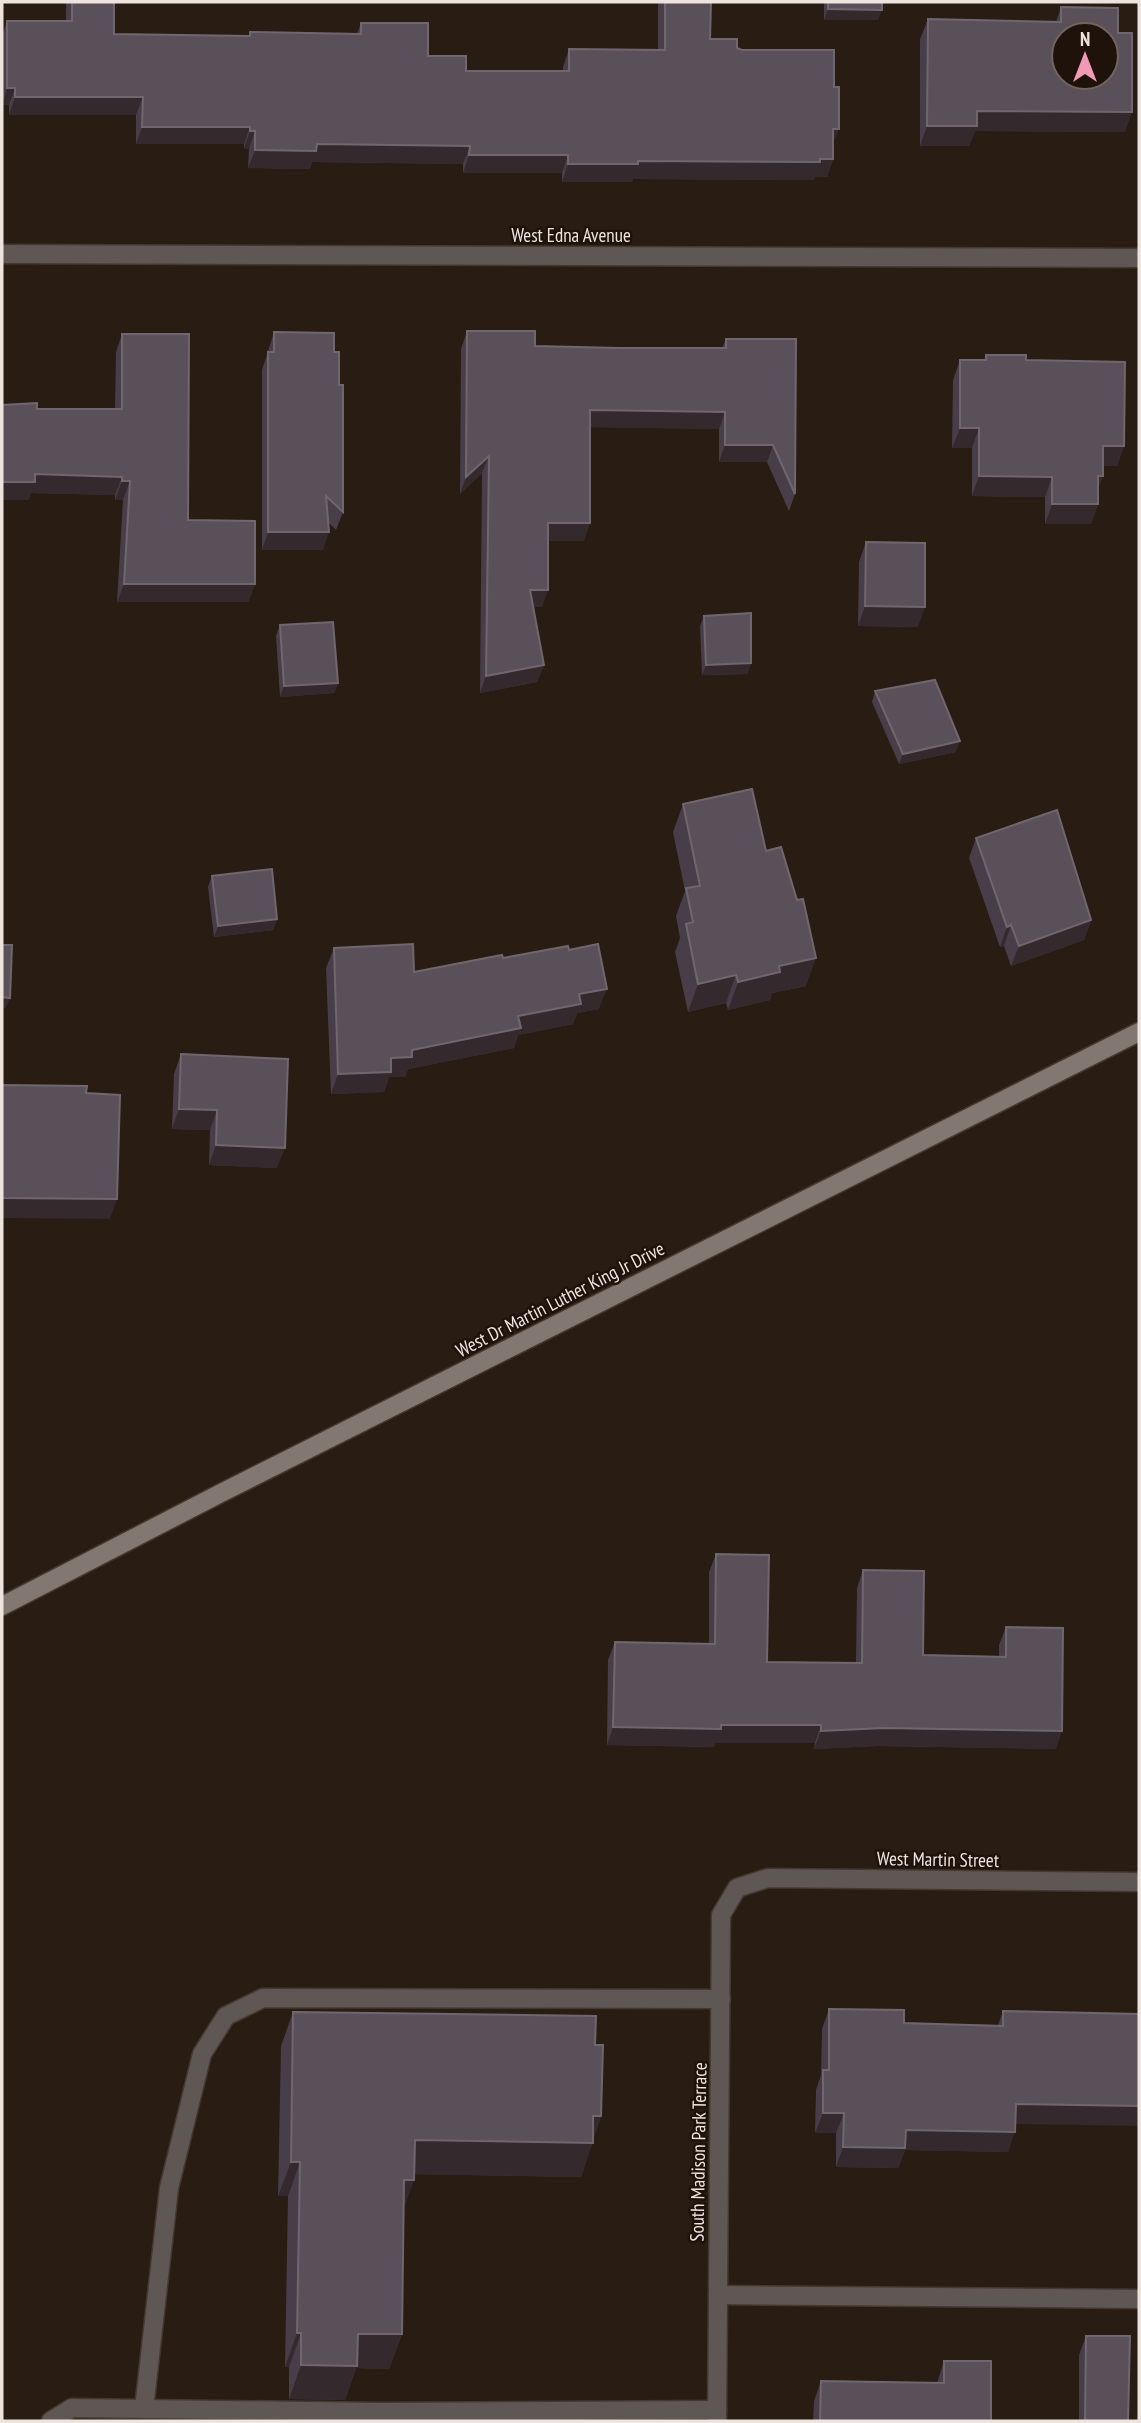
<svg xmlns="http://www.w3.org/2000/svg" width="1141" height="2423" viewBox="0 0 1141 2423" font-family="'PT Sans Narrow',sans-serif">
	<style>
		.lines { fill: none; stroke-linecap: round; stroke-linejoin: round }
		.lane-casing { stroke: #44382f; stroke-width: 21 }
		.street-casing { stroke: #44382f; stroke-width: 21 }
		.secondary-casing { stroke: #44382f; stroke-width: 21 }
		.lane { stroke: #5f5754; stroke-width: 18 }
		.street { stroke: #5f5754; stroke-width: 18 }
		.secondary { stroke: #837772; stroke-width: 18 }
		.wall { fill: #473e49 }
		.shaded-wall { fill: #34292d }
		.building { fill: #595059; stroke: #70676e; stroke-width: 2; fill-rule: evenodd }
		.labels { text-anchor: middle; stroke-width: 5; stroke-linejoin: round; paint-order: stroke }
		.street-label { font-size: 19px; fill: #ede4de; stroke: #1f120b }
	</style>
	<rect width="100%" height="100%" fill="#291c13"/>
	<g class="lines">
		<defs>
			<g id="lane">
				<polyline points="718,2295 1139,2299"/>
				<polyline points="144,2409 169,2188 202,2054 226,2016 263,1998 721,1999"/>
				<polyline points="51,2421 72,2408 379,2412 717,2410"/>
			</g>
			<g id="street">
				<polyline points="2,254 1139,258"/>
				<polyline points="717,2421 721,1915 737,1888 768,1878 1139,1882"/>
			</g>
			<polyline id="secondary" points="2,1606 223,1492 1139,1032"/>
		</defs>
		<!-- lane casing -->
		<use href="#lane" class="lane-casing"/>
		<!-- street casing -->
		<use href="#street" class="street-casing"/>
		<!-- secondary casing -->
		<use href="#secondary" class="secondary-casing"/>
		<!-- lane -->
		<use href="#lane" class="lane"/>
		<!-- street -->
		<use href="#street" class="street"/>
		<!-- secondary -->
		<use href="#secondary" class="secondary"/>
	</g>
	<!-- wall -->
	<g class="wall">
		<polygon points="66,2 114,2 114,34 249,36 250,32 357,34 361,23 428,56 466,71 563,71 563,67 569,49 658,50 658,2 711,2 710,39 737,48 833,143 833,159 827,177 815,177 814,180 633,179 632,182 562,182 562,173 463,173 463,164 312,162 310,169 248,168 249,149 244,149 244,144 136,144 136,115 9,115 9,105 2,105 2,36 7,21 66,21"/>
		<polygon points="824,2 882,2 878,20 824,20"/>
		<polygon points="1061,7 1118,33 1125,132 975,131 969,146 920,146 920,39 928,19 1056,22"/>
		<polygon points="467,331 535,346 620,348 722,348 726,339 795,494 789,511 767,462 719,462 719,429 590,427 584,541 548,541 542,607 533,607 544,665 537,682 480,693 482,473 460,494 461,349"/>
		<polygon points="274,332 334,352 339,385 343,512 336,530 329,523 323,550 262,550 262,370"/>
		<polygon points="122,334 188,520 255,584 248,602 117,602 123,500 115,500 115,495 31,493 28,500 2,500 2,405 37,409 115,409 116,352"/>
		<polygon points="986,355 1026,360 1124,446 1117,466 1103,466 1103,476 1098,489 1098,504 1091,524 1045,524 1045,497 972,496 972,448 952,448 953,380 960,360 984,360"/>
		<polygon points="866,542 918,627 858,626 859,562"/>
		<polygon points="704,616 751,663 747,674 702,675 700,626"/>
		<polygon points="280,625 338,683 334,693 280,697 276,636"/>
		<polygon points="875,691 956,752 899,764 872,702"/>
		<polygon points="683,804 766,851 806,986 772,993 770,1000 728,1010 726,1003 688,1012 675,952 680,938 676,916 685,891 673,832"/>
		<polygon points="976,838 1091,920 1084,940 1011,966 1004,946 1000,947 969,858"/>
		<polygon points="212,876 277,919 273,930 214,937 208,887"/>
		<polygon points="334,948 414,972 569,950 599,1009 577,1013 573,1024 518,1035 514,1048 408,1069 405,1077 389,1077 384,1092 331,1094 326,968"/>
		<polygon points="181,1054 277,1168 209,1165 210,1130 172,1129 174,1074"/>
		<polygon points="716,1554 767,1662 856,1663 857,1588 863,1570 923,1655 999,1656 999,1645 1006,1627 1056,1749 877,1746 814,1749 815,1743 715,1743 714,1747 607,1745 608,1660 615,1642 709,1644 709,1572"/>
		<polygon points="829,2009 904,2023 998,2025 1003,2011 1016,2124 1008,2152 905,2150 898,2168 836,2167 836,2133 815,2133 816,2090 821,2075 822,2029"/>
		<polygon points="293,2012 595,2045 601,2116 581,2177 414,2174 403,2209 402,2334 389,2369 356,2368 345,2400 289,2399 289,2367 285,2367 288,2196 278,2196 281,2046"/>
		<polygon points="1086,2336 1128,2421 1079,2421 1079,2355"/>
		<polygon points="944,2361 991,2421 813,2421 814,2401 821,2381 937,2383"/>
	</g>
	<!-- shaded-wall -->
	<g class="shaded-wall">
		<polygon points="828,9 882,10 878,20 824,20"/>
		<polygon points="7,88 15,88 9,105 2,105"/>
		<polygon points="15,97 143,97 136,115 9,115"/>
		<polygon points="977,111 1132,112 1125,132 975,131 969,146 920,146 927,126"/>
		<polygon points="142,127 250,127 244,144 136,144"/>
		<polygon points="833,129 839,129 832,146"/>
		<polygon points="250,131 255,131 249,149 244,149"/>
		<polygon points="317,144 470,146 463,164 312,162 310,169 248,168 255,150"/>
		<polygon points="469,155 568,155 562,173 463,173"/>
		<polygon points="833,159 827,177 815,177 814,180 633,179 632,182 562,182 568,164 638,161"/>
		<polygon points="590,410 725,412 719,429 584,427"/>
		<polygon points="960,428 979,428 972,448 952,448"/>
		<polygon points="725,445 773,445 767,462 719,462"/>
		<polygon points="1103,446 1124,446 1117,466 1096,466"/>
		<polygon points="489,456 482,473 460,494 466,477"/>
		<polygon points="35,474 122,477 115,495 31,493 28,500 2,500 2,482"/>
		<polygon points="979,476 1052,477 1045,497 972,496"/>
		<polygon points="1098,476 1103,476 1096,496"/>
		<polygon points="122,481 130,481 123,500 115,500"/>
		<polygon points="1052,504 1098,504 1091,524 1045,524"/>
		<polygon points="548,523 590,523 584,541 542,541"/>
		<polygon points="268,532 329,532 323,550 262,550"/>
		<polygon points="124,584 255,584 248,602 117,602"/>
		<polygon points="530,590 548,590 542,607 524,607"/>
		<polygon points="865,606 925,607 918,627 858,626"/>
		<polygon points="751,663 747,674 702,675 706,665"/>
		<polygon points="544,665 537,682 480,693 486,676"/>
		<polygon points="338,683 334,693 280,697 284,686"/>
		<polygon points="960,741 956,752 899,764 903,754"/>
		<polygon points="277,919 273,930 214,937 218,926"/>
		<polygon points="1091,920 1084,940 1011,966 1019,946"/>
		<polygon points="1011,925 1004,946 1000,947 1007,927"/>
		<polygon points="816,958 806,986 772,993 770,1000 728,1010 738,982 779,966"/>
		<polygon points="736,975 726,1003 688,1012 698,984"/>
		<polygon points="607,989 599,1009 577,1013 573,1024 518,1035 514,1048 408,1069 405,1077 389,1077 384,1092 331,1094 338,1074 518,1016 579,994"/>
		<polygon points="2,997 10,998 6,1008 2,1008"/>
		<polygon points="179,1109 217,1110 210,1130 172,1129"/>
		<polygon points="216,1145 285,1148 277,1168 209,1165"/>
		<polygon points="2,1198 117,1199 110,1219 2,1218"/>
		<polygon points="721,1725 821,1725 815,1743 715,1743 714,1747 607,1745 613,1727"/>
		<polygon points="884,1728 1062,1731 1056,1749 877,1746 814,1749 821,1731"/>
		<polygon points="1016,2104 1139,2106 1139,2126 1009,2124"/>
		<polygon points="823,2113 844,2113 836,2133 815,2133"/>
		<polygon points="593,2116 601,2116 581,2177 402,2174 415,2140"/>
		<polygon points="906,2130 1015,2132 1008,2152 905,2150 898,2168 836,2167 843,2147"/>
		<polygon points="291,2162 300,2162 288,2196 278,2196"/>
		<polygon points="404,2180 414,2180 402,2214"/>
		<polygon points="297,2333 301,2333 289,2367 285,2367"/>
		<polygon points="358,2334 402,2334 389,2369 356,2368 345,2400 289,2399 301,2365"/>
	</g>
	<!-- building -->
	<g class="building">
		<polygon points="72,2 114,2 114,34 250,36 250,32 361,34 361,23 428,23 428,56 466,56 466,71 569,71 569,49 665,50 665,2 711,2 710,39 737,39 737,48 742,50 834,50 834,87 839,87 839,129 833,129 833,159 820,159 820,162 638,161 638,164 568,164 568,155 469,155 470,146 317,144 316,151 255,150 255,131 250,131 250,127 142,127 143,97 15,97 15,88 7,88 7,21 72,21"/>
		<polygon points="828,2 882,2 882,10 828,9"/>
		<path d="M1061,7L1118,8V33H1132V112L977,111V126H927L928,19L1061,22ZM1064,35H1106V77H1064Z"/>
		<polygon points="467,331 535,331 535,346 620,348 726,348 726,339 796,339 795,494 773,445 725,445 725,412 590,410 590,523 548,523 548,590 530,590 544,665 486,676 489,456 466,477"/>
		<polygon points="274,332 334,333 334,352 339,352 339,385 343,385 343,512 326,496 329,532 268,532 268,352 274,352"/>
		<polygon points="122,334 189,334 188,520 255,521 255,584 124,584 130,481 122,481 122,477 35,474 35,482 2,482 2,405 37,403 37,409 122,409"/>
		<polygon points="986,355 1026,355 1026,360 1125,362 1124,446 1103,446 1103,476 1098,476 1098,504 1052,504 1052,477 979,476 979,428 960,428 960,360 986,360"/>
		<polygon points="866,542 925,543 925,607 865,606"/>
		<polygon points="751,613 751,663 706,665 704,616"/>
		<polygon points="333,622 338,683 284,686 280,625"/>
		<polygon points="935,680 960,741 903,754 875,691"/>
		<polygon points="752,789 766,851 781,847 797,900 803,899 816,958 779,966 780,972 738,982 736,975 698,984 686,924 693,922 686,888 700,886 683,804"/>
		<polygon points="1057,810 1091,920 1019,946 1011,925 1007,927 976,838"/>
		<polygon points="272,869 277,919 218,926 212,876"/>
		<polygon points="413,944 414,972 502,955 503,958 568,946 569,950 598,944 607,989 579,994 581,1004 518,1016 521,1028 412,1050 412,1057 391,1058 391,1072 338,1074 334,948"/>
		<polygon points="2,945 12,945 10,998 2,997"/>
		<polygon points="181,1054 288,1059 285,1148 216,1145 217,1110 179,1109"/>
		<polygon points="2,1085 87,1086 86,1093 120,1095 117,1199 2,1198"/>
		<polygon points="716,1554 769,1555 767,1662 862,1663 863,1570 924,1571 923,1655 1006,1657 1006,1627 1063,1628 1062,1731 884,1728 821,1731 821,1725 721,1725 721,1729 613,1727 615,1642 715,1644"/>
		<polygon points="829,2009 904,2010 904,2023 1003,2026 1003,2011 1139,2014 1139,2106 1016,2104 1015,2132 906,2130 905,2148 843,2147 844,2113 823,2113 823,2070 829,2070"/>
		<polygon points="293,2012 596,2016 595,2045 603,2045 601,2116 593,2116 593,2143 415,2140 414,2180 404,2180 402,2334 358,2334 357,2366 301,2365 301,2333 297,2333 300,2162 291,2162"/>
		<polygon points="1086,2336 1130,2336 1128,2421 1085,2421"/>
		<polygon points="944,2361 991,2361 991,2421 820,2421 821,2381 944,2383"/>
	</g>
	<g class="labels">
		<!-- street labels -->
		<g class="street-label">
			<text x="571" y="242">West Edna Avenue</text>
			<text transform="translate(560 1299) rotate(-27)" y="7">West Dr Martin Luther King Jr Drive</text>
			<text transform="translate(938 1859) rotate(1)" y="7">West Martin Street</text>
			<text transform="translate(698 2152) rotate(-89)" y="7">South Madison Park Terrace</text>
		</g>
	</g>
	<!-- border -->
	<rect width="1141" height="2423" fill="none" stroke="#ede4de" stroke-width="7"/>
	<!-- north arrow -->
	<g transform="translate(1085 56)"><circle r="33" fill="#1f120b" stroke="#71665f" stroke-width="2"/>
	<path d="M0-5L12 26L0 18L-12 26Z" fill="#f09ab5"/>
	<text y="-10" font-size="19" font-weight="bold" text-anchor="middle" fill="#ede4de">N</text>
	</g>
</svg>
